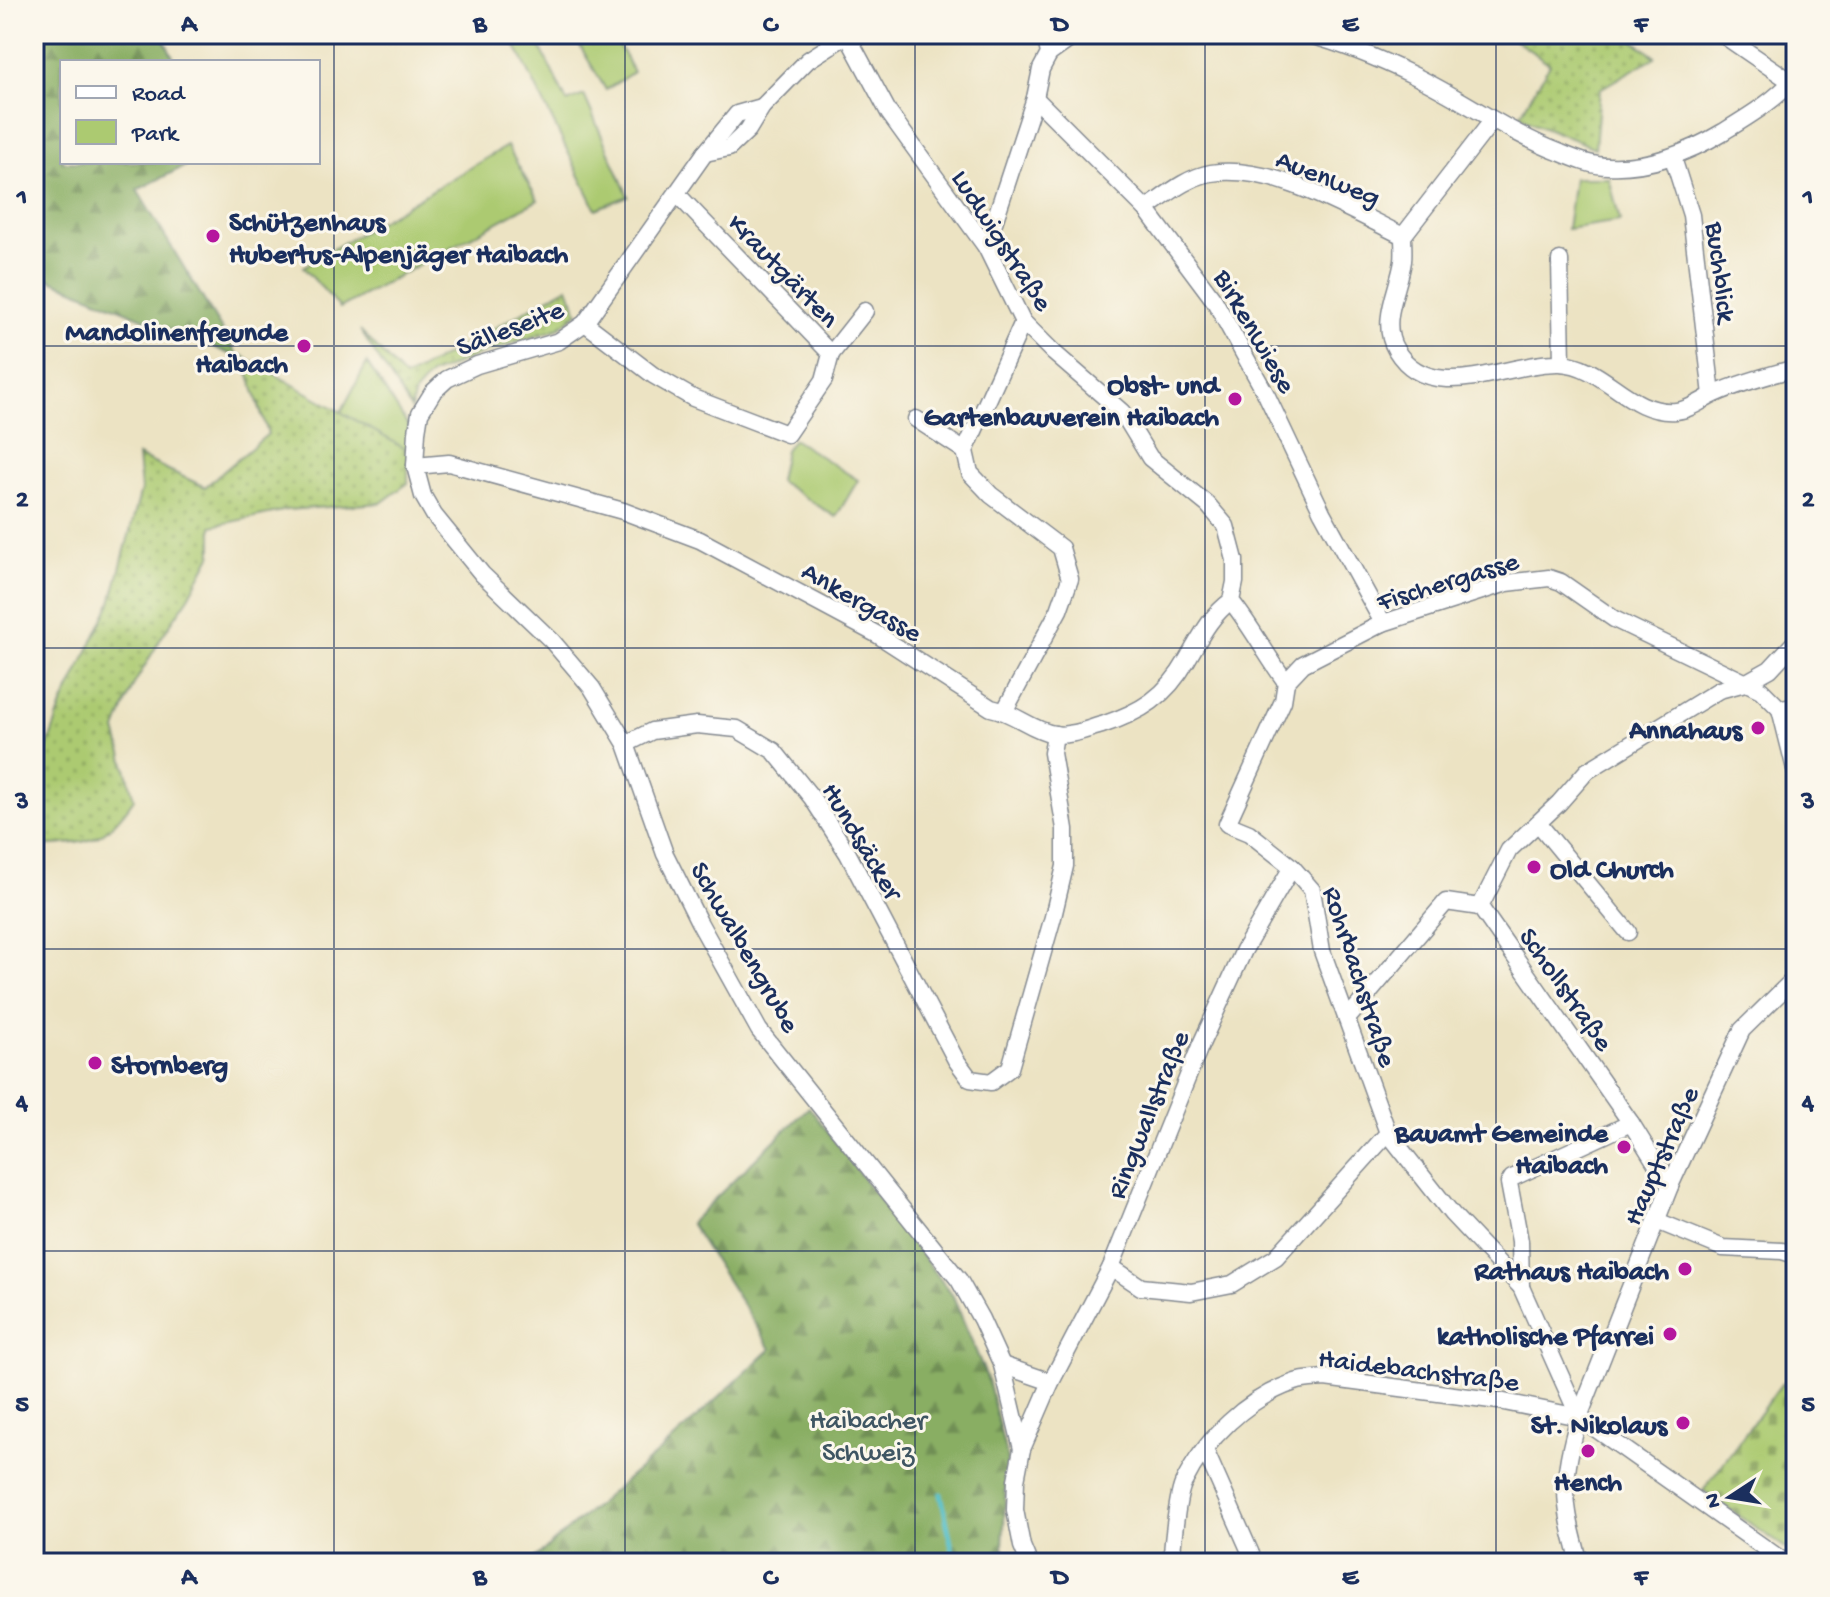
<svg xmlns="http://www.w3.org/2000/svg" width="1830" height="1597" viewBox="0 0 1830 1597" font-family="'Gochi Hand',sans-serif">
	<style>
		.grass { fill: url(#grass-dots); stroke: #647c68; stroke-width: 2 }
		.forest { fill: url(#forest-firs); stroke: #526e60; stroke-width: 2 }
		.cemetery { fill: url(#cemetery-stones); stroke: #647c68; stroke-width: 2 }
		.green { fill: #acca71; stroke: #647c68; stroke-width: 2 }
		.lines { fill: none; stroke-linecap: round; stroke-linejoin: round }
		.stream { stroke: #53c0ca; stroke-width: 5 }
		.minor-casing { stroke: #848990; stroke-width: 19 }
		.minor { stroke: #fff; stroke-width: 16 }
		.grid { fill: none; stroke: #1b2f5e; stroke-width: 2; stroke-opacity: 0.55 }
		.poi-dot { fill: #b5179e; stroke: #fbf7ec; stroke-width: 3 }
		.labels { text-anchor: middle; stroke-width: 6; stroke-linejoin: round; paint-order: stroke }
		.street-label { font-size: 28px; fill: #1b2f5e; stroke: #fbf7ec }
		.poi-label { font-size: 28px; font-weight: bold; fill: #1b2f5e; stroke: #fbf7ec; text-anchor: end }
		.park-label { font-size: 28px; fill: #3f5663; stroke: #fbf7ec }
		.neatline { fill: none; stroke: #1b2f5e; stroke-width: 3 }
		.grid-label { font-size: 26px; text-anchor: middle; font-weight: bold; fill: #1b2f5e }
	</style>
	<defs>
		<pattern id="grass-dots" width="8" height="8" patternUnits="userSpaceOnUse" patternTransform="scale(2)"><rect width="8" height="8" fill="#acca71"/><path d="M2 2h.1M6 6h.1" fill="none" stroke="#8ba460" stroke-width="1.8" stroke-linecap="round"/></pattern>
		<pattern id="forest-firs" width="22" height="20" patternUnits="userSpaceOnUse" patternTransform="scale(2)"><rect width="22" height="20" fill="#89ae63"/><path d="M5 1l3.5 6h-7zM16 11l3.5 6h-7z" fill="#6f8e55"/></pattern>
		<pattern id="cemetery-stones" width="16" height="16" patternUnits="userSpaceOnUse" patternTransform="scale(2)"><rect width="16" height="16" fill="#acca71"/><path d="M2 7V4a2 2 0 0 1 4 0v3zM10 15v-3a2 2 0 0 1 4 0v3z" fill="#8ba460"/></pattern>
	</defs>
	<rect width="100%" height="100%" fill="#fbf7ec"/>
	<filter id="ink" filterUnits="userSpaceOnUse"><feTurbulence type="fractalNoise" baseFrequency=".0125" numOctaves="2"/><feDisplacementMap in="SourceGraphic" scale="16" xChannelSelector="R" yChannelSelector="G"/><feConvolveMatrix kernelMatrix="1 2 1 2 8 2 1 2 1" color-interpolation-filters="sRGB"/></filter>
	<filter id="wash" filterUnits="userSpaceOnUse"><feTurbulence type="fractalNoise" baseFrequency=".006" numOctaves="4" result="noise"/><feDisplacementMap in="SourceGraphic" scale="32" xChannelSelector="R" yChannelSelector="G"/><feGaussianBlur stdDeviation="1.8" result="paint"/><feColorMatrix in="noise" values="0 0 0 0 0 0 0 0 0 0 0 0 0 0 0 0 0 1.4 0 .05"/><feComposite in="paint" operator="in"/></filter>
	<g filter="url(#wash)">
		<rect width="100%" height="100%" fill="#ece3c3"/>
		<!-- grass -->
		<g class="grass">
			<polygon points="1506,34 1625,34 1655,57 1600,89 1595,148 1519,117 1550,64"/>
			<polygon points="568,287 578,313 557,329 483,353 430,375 415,392 411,409 360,330 405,378"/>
			<path d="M243,356L408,450V483L381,503L287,510L212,526V554L189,597L163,635L133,686L116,730L134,799C101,847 89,842 34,846V785L62,705L111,603L141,490L138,456L205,487L268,434Z"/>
		</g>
		<!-- forest -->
		<g class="forest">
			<polygon points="34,34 161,34 176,62 62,62 62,162 193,162 137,190 239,358 34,273"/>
			<polygon points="809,1107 953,1296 988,1380 1007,1459 1003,1546 1010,1563 529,1563 667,1445 771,1349 690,1223"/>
		</g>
		<!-- cemetery -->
		<polygon class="cemetery" points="1782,1383 1796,1394 1796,1555 1703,1491"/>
		<!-- green -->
		<g class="green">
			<polygon points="510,34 534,34 567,102 584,95 628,196 596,209"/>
			<polygon points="573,34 613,34 633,72 606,90"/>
			<polygon points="507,146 538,200 340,308 303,267"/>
			<polygon points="1574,178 1609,178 1620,221 1567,229"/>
			<polygon points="367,363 409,427 408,450 341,412"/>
			<polygon points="793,439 858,480 836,517 779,481 785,450"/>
		</g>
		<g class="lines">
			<!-- stream -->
			<polyline class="stream" points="941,1494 955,1563"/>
		</g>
	</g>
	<g filter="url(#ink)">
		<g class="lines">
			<defs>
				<g id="minor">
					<path d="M1306,34C1344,44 1380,59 1415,76C1464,100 1509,133 1561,153C1575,159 1592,166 1608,166C1650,168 1688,153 1723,132C1749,116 1776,100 1796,77"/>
					<polyline points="1723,35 1796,85"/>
					<polyline points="1049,54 1077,34"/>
					<polyline points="1035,98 1146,209 1214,300 1267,396 1322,512 1383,623"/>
					<polyline points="762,107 737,114 705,153 585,323 559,341 477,365 447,379 433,392 420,413 417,432 415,466 423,496 434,515 482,574 552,641 592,688 626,744 665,854 699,922 759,1030 959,1280 981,1319 1002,1365 1022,1449"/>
					<path d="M1492,121L1403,236C1403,244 1404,253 1403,261C1399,289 1379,322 1396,350C1431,408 1508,361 1560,363C1605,365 1628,415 1676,411C1690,410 1702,400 1715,394C1740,383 1769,375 1796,368"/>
					<path d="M705,153L729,148L748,130L762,107L808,60L847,35L889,113L986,247L1023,322L1054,353L1122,412L1150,458L1208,505L1226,526L1235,560V582L1231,601C1252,627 1266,655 1286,682"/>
					<polyline points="1673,158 1691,215 1712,395"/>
					<path d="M1146,209C1165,196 1187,177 1211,173C1272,163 1349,210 1403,236"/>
					<polyline points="986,247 1035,98 1041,69 1049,54 1045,34"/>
					<polyline points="1560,260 1562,363"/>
					<polyline points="585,323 653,375 693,398 787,434 824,380 831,354 677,194"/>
					<polyline points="831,354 865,311"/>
					<polyline points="916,419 965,451"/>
					<path d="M415,466L449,463L623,511L700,540L878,635L991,708C1014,712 1031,730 1054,734C1069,737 1087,729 1102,725C1141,712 1166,697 1187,660C1200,638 1210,616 1231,601"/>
					<polyline points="1286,682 1283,701 1227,824 1249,833 1292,867 1312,890 1322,951 1388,1133 1452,1214 1521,1287 1579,1417"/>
					<polyline points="1286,682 1303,664 1383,623 1507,583 1549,578 1561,582 1614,619 1761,690 1780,709 1796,707"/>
					<polyline points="1780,709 1796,773"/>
					<polyline points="1005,710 1059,610 1070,579 1061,548 991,495 970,473 965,451 1023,322"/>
					<polyline points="626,744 652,731 697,725 737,729 774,751 812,798 848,854 956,1060 970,1079 991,1082 1010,1068 1053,917 1065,866 1065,829 1052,753 1055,734"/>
					<polyline points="1538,823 1628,932"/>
					<polyline points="1347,1019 1446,902 1480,907"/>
					<polyline points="1670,1186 1631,1123 1480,907 1509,850 1559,803 1587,771 1719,690 1745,683 1770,669 1796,641"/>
					<polyline points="1657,1221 1723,1248 1782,1251 1796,1255"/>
					<polyline points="1111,1267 1141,1287 1191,1292 1232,1284 1276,1257 1388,1133"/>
					<polyline points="1521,1287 1520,1241 1509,1183 1512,1178 1631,1123"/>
					<polyline points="1002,1365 1051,1382"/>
					<polyline points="1205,1450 1255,1563"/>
					<polyline points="1029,1563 1022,1546 1015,1510 1016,1480 1022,1449 1051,1382 1111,1267 1201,1044 1244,950 1292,867"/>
					<path d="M1171,1563C1173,1544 1176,1500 1183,1484C1205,1439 1247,1398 1295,1382C1304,1379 1315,1379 1325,1378L1499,1401L1579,1417L1786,1563"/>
					<path d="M1580,1563C1562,1500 1561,1480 1579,1417L1670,1186L1742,1030L1796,977"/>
				</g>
			</defs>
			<!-- minor casing -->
			<use href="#minor" class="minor-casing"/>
			<!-- minor -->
			<use href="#minor" class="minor"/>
		</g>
	</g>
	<!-- grid -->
	<path class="grid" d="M334,34V1563M625,34V1563M915,34V1563M1205,34V1563M1496,34V1563M34,346H1796M34,648H1796M34,949H1796M34,1251H1796"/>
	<!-- markers -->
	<g class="poi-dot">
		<circle cx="213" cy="236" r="8"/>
		<circle cx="304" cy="346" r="8"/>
		<circle cx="1235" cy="399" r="8"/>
		<circle cx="1758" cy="728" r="8"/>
		<circle cx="1534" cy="867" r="8"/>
		<circle cx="95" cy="1063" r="8"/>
		<circle cx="1624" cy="1147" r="8"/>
		<circle cx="1685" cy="1269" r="8"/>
		<circle cx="1670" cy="1334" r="8"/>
		<circle cx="1683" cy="1423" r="8"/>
		<circle cx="1588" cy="1451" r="8"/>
	</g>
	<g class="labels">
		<!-- street labels -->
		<g class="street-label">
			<text transform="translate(1329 176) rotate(22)" y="10">Auenweg</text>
			<text transform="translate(1004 239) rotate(57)" y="10">Ludwigstraße</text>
			<text transform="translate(785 269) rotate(46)" y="10">Krautgärten</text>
			<text transform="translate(1723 272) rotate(83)" y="10">Buchblick</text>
			<text transform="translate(509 326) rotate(-21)" y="10">Sälleseite</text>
			<text transform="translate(1257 330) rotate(60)" y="10">Birkenwiese</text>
			<text transform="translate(1447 579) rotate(-17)" y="10">Fischergasse</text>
			<text transform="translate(863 600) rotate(30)" y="10">Ankergasse</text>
			<text transform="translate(864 840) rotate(59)" y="10">Hundsäcker</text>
			<text transform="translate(747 946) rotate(60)" y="10">Schwalbengrube</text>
			<text transform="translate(1362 976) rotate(72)" y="10">Rohrbachstraße</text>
			<text transform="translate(1568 988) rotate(55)" y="10">Schollstraße</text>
			<text transform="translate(1146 1114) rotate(-68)" y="10">Ringwallstraße</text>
			<text transform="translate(1659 1155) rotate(-66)" y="10">Hauptstraße</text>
			<text transform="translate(1419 1368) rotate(7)" y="10">Haidebachstraße</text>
		</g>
		<!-- poi labels -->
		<g class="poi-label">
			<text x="229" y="230" text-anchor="start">Schützenhaus<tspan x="229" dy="32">Hubertus-Alpenjäger Haibach</tspan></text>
			<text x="288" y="340">Mandolinenfreunde<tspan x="288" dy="32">Haibach</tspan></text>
			<text x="1219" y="393">Obst- und<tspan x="1219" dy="32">Gartenbauverein Haibach</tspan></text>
			<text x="1742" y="738">Annahaus</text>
			<text x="1550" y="877" text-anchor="start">Old Church</text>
			<text x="111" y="1073" text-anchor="start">Stornberg</text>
			<text x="1608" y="1141">Bauamt Gemeinde<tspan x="1608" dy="32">Haibach</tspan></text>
			<text x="1669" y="1279">Rathaus Haibach</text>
			<text x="1654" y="1344">katholische Pfarrei</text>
			<text x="1667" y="1433">St. Nikolaus</text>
			<text x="1588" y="1490" text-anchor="middle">Hench</text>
		</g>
		<!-- park labels -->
		<g class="park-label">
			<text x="868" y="1428">Haibacher<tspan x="868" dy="32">Schweiz</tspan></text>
		</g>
	</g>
	<!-- margin -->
	<rect width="1830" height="1597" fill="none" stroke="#fbf7ec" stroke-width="88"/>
	<!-- legend -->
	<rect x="60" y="60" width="260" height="104" fill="#fbf7ec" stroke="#a1a7b3" stroke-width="2"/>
	<rect x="76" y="86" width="40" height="12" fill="#ffffff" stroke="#a1a7b3" stroke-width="2"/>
	<text x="132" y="100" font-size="24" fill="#1b2f5e">Road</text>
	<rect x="76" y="120" width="40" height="24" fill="#acca71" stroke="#a1a7b3" stroke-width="2"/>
	<text x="132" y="140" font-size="24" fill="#1b2f5e">Park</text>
	<!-- north arrow -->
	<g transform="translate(1730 1497) rotate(258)" stroke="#fbf7ec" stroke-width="6" paint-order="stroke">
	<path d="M0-6L14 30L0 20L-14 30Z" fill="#1b2f5e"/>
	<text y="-12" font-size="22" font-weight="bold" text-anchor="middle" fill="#1b2f5e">N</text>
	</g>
	<rect x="44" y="44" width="1742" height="1509" class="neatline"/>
	<g class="grid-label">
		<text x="189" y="31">A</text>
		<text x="480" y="31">B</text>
		<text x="770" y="31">C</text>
		<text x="1060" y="31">D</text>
		<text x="1350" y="31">E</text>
		<text x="1641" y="31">F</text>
		<text x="22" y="204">1</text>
		<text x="1808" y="204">1</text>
		<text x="22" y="506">2</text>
		<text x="1808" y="506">2</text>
		<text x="22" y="808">3</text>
		<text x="1808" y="808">3</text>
		<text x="22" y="1109">4</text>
		<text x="1808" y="1109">4</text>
		<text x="22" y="1411">5</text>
		<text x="1808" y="1411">5</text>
		<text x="189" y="1584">A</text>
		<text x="480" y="1584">B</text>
		<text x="770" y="1584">C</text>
		<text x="1060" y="1584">D</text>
		<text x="1350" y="1584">E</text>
		<text x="1641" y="1584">F</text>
	</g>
</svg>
